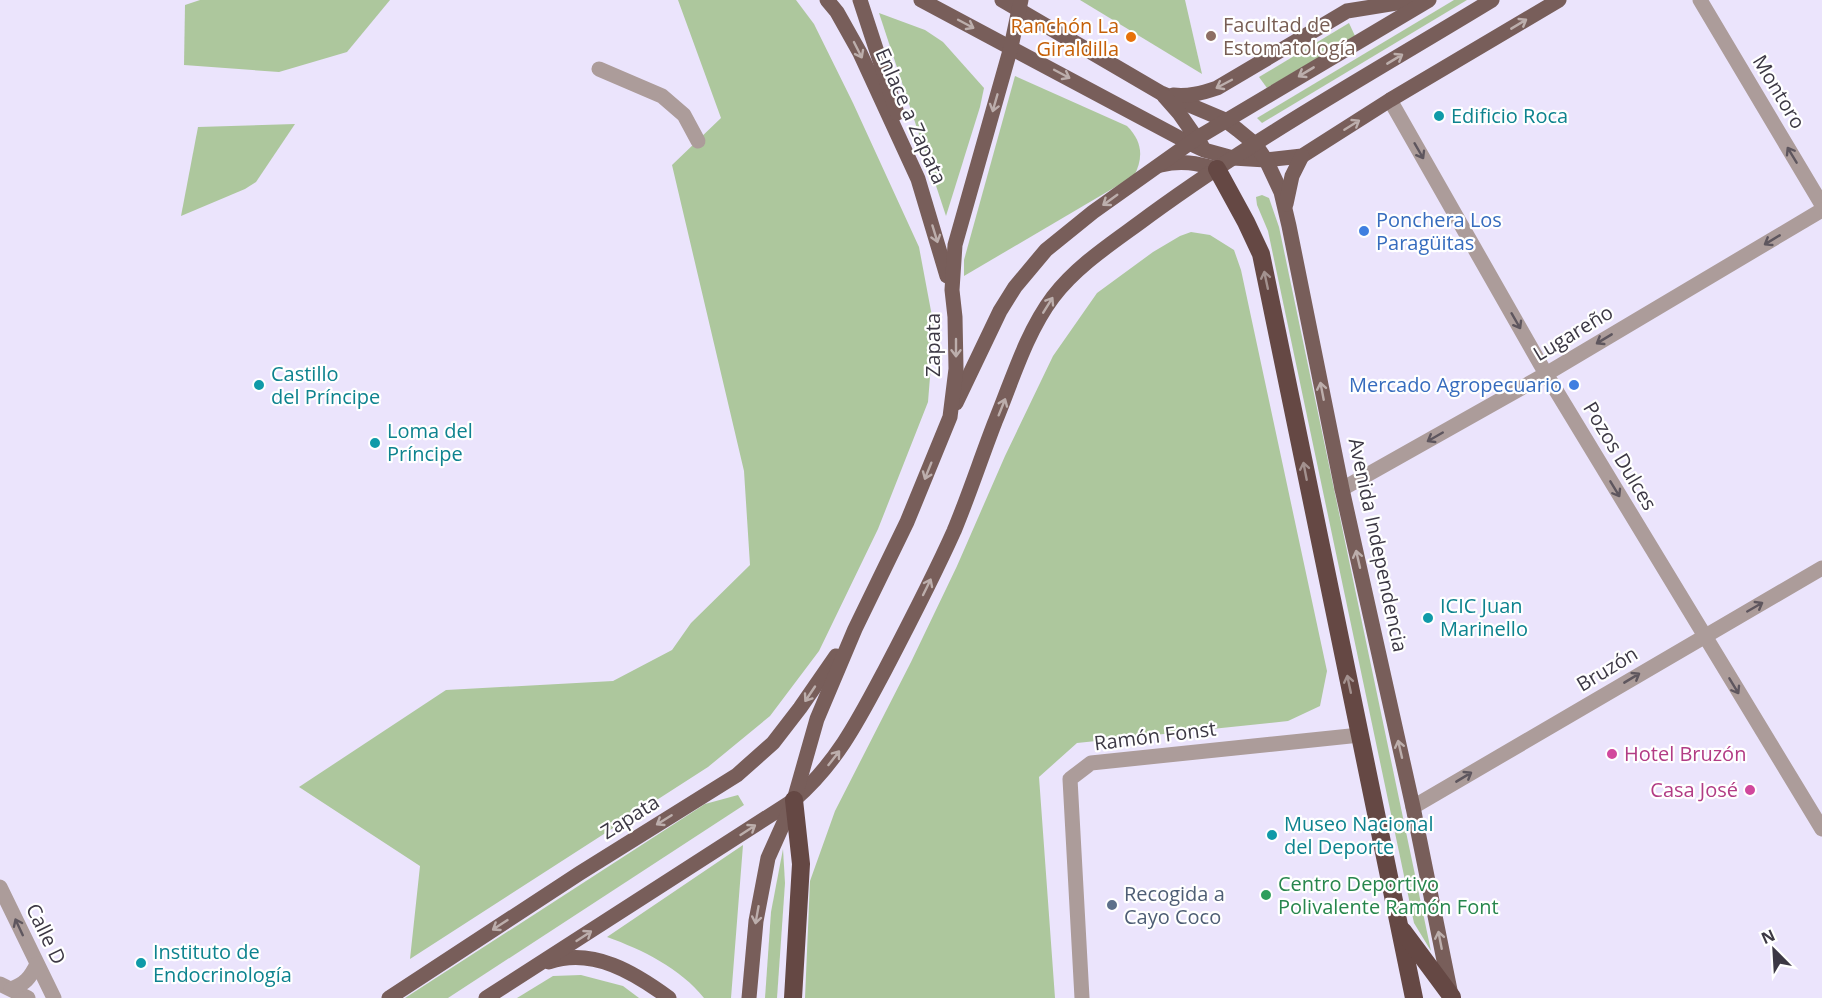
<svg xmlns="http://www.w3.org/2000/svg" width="1822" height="998" viewBox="0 0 1822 998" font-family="'Open Sans',sans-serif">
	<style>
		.green { fill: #adc79d }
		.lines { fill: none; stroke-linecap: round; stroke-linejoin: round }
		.minor { stroke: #ac9c9a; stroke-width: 15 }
		.major { stroke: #785e5a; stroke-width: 15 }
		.highway { stroke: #654844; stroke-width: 18 }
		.oneway { stroke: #bcaeac }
		.oneway2 { stroke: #5e565e }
		.oneway3 { stroke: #a3918f }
		.education-dot { fill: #8d6e63; stroke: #fff; stroke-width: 2 }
		.food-dot { fill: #e8710a; stroke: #fff; stroke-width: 2 }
		.culture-dot { fill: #0f9aa8; stroke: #fff; stroke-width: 2 }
		.shop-dot { fill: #3f7fe0; stroke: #fff; stroke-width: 2 }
		.hotel-dot { fill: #d1479c; stroke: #fff; stroke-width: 2 }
		.leisure-dot { fill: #2e9e5b; stroke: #fff; stroke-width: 2 }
		.service-dot { fill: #5c6f8a; stroke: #fff; stroke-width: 2 }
		.labels { text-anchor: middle; stroke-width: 4.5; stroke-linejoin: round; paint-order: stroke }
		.education-label { font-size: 20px; fill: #785e54; stroke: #fff; text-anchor: start }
		.food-label { font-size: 20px; fill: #c56008; stroke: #fff; text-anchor: end }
		.street-label { font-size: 20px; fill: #3c3844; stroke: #fff }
		.culture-label { font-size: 20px; fill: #0d838f; stroke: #fff; text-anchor: start }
		.shop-label { font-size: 20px; fill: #366cbe; stroke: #fff; text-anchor: start }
		.hotel-label { font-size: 20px; fill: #b23c85; stroke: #fff; text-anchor: start }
		.leisure-label { font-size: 20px; fill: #27864d; stroke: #fff; text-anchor: start }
		.service-label { font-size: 20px; fill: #4e5e75; stroke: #fff; text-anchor: start }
	</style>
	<rect width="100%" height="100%" fill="#ebe4fc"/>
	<!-- green -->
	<g class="green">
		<polygon points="200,0 390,0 347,52 279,72 184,65 185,5"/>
		<polygon points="678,0 796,0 814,24 853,103 919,247 934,327 928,402 878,529 819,651 770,716 708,767 410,959 420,866 299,787 446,690 613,681 672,650 691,623 750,565 744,471 672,165 721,118"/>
		<polygon points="1080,0 1185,0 1202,74"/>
		<polygon points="1454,0 1467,0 1262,123 1257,118"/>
		<polygon points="879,13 925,30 943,42 984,88 980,107 946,216"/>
		<polygon points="1349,23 1355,36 1267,88 1259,77"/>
		<path d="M1015,76L1127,126C1142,141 1144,157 1134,176L964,276V260Z"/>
		<polygon points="295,124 256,182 245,189 181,216 198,127"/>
		<polygon points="1262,195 1269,198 1279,227 1431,951 1414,923 1268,231 1257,205 1256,197"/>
		<polygon points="1191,232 1210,235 1234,250 1241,270 1327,671 1320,706 1288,721 1077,743 1039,777 1055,998 805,998 810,881 835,811 911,662 957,566 1005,456 1053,356 1097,293 1153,252 1180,236"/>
		<polygon points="738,795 744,805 448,998 405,998 705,804"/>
		<path d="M743,845L731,998H704C680,968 643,950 607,937Z"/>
		<polygon points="783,849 785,883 777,998 765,998 771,912"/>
		<polygon points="581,975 623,986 639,998 517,998 553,976"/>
	</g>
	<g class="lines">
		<!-- minor -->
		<g class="minor">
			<polyline points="1700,0 1822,205"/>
			<polyline points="599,69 662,96 684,115 698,141"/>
			<polyline points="1390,100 1546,374 1822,829"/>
			<polyline points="1342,489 1546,374 1822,210"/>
			<polyline points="1413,807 1822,568"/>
			<polyline points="0,887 54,998"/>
			<polyline points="0,984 28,998"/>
			<path d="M11,989C25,984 30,978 37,964"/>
			<polyline points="1082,998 1070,779 1091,763 1360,735"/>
		</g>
		<!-- major -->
		<g class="major">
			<polyline points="827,0 837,12 860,53 918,179 947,276"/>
			<polyline points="860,0 897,113"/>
			<polyline points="921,0 1189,143 1204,150 1233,158 1266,160 1302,156 1390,100 1559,0"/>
			<polyline points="1002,0 1161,93 1225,120 1238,130 1255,144 1266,160 1281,192 1289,226 1342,489 1413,807 1451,995"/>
			<path d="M1173,95C1188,97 1202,93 1217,88L1347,11L1415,0"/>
			<polyline points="1164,96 1179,113 1202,146"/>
			<path d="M1161,165C1181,160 1197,163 1217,169"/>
			<polyline points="1286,204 1292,176 1302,156"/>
			<polyline points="956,403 1000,311 1015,287 1046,250 1093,212 1197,138 1429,0"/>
			<path d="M549,962C593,947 635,973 669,998"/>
			<polyline points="389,998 580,873 737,775 773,743 800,708 836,656"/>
			<path d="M486,998L794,800C837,763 859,719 885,670C909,624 933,578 954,531C969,495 981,458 995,422C1012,381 1026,333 1053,297C1079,263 1117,240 1150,215C1258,136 1377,70 1492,0"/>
			<polyline points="749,998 756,921 768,858 794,800 817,719 855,629 907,522 950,417 956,369 955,317 952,290 955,245 1011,47 1021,0"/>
		</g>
		<!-- highway -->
		<g class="highway">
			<polyline points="1217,169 1246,222 1261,254 1414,998"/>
			<polyline points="1403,931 1452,997"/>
			<polyline points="793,998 801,864 794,800"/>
		</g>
	</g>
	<!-- one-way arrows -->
	<defs><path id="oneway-shaft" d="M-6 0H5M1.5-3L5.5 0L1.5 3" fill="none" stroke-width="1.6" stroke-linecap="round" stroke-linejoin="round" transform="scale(1.5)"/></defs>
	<g class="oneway">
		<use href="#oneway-shaft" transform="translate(966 24) rotate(28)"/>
		<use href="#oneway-shaft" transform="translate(1519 24) rotate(-31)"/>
		<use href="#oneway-shaft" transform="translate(858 50) rotate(63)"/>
		<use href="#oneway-shaft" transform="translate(1395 59) rotate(-31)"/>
		<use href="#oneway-shaft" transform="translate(1306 72) rotate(149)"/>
		<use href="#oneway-shaft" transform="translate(1062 74) rotate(28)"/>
		<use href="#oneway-shaft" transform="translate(1224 84) rotate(152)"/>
		<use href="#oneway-shaft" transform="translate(995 103) rotate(106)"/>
		<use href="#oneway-shaft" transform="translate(1352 125) rotate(-32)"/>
		<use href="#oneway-shaft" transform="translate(1110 200) rotate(144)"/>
		<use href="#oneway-shaft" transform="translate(935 234) rotate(73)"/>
		<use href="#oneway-shaft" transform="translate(1048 305) rotate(-58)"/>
		<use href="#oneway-shaft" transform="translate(956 348) rotate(90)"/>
		<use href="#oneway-shaft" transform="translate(1322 391) rotate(-101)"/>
		<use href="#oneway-shaft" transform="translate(1002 407) rotate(-68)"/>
		<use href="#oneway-shaft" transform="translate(928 471) rotate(112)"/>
		<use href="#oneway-shaft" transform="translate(1358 559) rotate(-103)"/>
		<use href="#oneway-shaft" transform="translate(927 587) rotate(-64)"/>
		<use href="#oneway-shaft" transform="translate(810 694) rotate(124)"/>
		<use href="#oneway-shaft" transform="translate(1400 749) rotate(-103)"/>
		<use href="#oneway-shaft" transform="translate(834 758) rotate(-52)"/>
		<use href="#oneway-shaft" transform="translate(664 820) rotate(148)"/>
		<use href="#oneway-shaft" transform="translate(748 830) rotate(-33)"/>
		<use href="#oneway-shaft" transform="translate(757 915) rotate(100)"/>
		<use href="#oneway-shaft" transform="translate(500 925) rotate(147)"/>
		<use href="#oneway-shaft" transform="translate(584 936) rotate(-33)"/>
		<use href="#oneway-shaft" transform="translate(1440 940) rotate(-101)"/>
	</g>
	<g class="oneway2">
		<use href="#oneway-shaft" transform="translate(1419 151) rotate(60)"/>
		<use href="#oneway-shaft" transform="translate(1792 155) rotate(-121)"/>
		<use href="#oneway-shaft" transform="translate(1772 240) rotate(149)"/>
		<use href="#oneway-shaft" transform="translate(1516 321) rotate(60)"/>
		<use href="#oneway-shaft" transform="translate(1604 339) rotate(149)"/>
		<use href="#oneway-shaft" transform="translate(1435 437) rotate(150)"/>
		<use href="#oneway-shaft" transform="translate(1615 489) rotate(59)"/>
		<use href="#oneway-shaft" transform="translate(1755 607) rotate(-30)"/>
		<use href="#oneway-shaft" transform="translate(1632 678) rotate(-31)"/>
		<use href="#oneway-shaft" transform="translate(1734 686) rotate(59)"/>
		<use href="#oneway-shaft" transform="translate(1464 777) rotate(-31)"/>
		<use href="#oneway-shaft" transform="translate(19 927) rotate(-115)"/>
	</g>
	<g class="oneway3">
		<use href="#oneway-shaft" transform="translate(1266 280) rotate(-102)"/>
		<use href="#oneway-shaft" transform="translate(1305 471) rotate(-101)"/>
		<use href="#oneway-shaft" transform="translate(1349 684) rotate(-102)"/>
	</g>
	<!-- markers -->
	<circle class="education-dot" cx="1211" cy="36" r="6"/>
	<circle class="food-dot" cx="1131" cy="37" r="6"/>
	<g class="culture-dot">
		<circle cx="1439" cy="116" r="6"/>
		<circle cx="259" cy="385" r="6"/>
		<circle cx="375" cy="443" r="6"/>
		<circle cx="1428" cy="618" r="6"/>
		<circle cx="1272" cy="835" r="6"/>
		<circle cx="141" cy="963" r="6"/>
	</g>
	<g class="shop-dot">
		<circle cx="1364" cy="231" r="6"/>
		<circle cx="1574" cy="385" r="6"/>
	</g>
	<g class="hotel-dot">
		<circle cx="1612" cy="754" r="6"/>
		<circle cx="1750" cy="790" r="6"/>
	</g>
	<circle class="leisure-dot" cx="1266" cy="895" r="6"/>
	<circle class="service-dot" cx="1112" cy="905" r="6"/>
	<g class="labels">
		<!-- education labels -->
		<g class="education-label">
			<text x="1223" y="32">Facultad de<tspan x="1223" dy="23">Estomatología</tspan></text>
		</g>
		<!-- food labels -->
		<g class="food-label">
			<text x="1119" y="33">Ranchón La<tspan x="1119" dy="23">Giraldilla</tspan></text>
		</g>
		<!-- street labels -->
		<g class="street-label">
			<text transform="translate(1779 92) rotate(59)" y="7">Montoro</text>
			<text transform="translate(911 116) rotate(66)" y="7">Enlace a Zapata</text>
			<text transform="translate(1573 333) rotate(-31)" y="7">Lugareño</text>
			<text transform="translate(933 345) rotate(-90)" y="7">Zapata</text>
			<text transform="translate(1620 456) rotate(59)" y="7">Pozos Dulces</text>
			<text transform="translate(1378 545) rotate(78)" y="7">Avenida Independencia</text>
			<text transform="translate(1607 669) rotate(-31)" y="7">Bruzón</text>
			<text transform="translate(1155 736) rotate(-7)" y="7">Ramón Fonst</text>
			<text transform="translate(630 817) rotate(-32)" y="7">Zapata</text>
			<text transform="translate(46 934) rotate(64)" y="7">Calle D</text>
		</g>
		<!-- culture labels -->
		<g class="culture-label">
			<text x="1451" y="123">Edificio Roca</text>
			<text x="271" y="381">Castillo<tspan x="271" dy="23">del Príncipe</tspan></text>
			<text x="387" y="438">Loma del<tspan x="387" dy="23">Príncipe</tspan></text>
			<text x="1440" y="613">ICIC Juan<tspan x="1440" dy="23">Marinello</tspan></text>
			<text x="1284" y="831">Museo Nacional<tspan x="1284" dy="23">del Deporte</tspan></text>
			<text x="153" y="959">Instituto de<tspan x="153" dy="23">Endocrinología</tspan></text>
		</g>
		<!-- shop labels -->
		<g class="shop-label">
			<text x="1376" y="227">Ponchera Los<tspan x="1376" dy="23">Paragüitas</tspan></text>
			<text x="1562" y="392" text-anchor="end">Mercado Agropecuario</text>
		</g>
		<!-- hotel labels -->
		<g class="hotel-label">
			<text x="1624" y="761">Hotel Bruzón</text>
			<text x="1738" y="797" text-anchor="end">Casa José</text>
		</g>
		<!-- leisure labels -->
		<g class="leisure-label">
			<text x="1278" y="891">Centro Deportivo<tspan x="1278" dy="23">Polivalente Ramón Font</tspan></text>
		</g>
		<!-- service labels -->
		<g class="service-label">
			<text x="1124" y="901">Recogida a<tspan x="1124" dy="23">Cayo Coco</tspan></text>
		</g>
	</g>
	<!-- north arrow -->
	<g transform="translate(1774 950) rotate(336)" stroke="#ffffff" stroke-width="4.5" paint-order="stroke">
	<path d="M0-4.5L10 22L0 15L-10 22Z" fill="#3c3844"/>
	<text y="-9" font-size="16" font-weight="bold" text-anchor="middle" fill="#3c3844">N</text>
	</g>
</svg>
